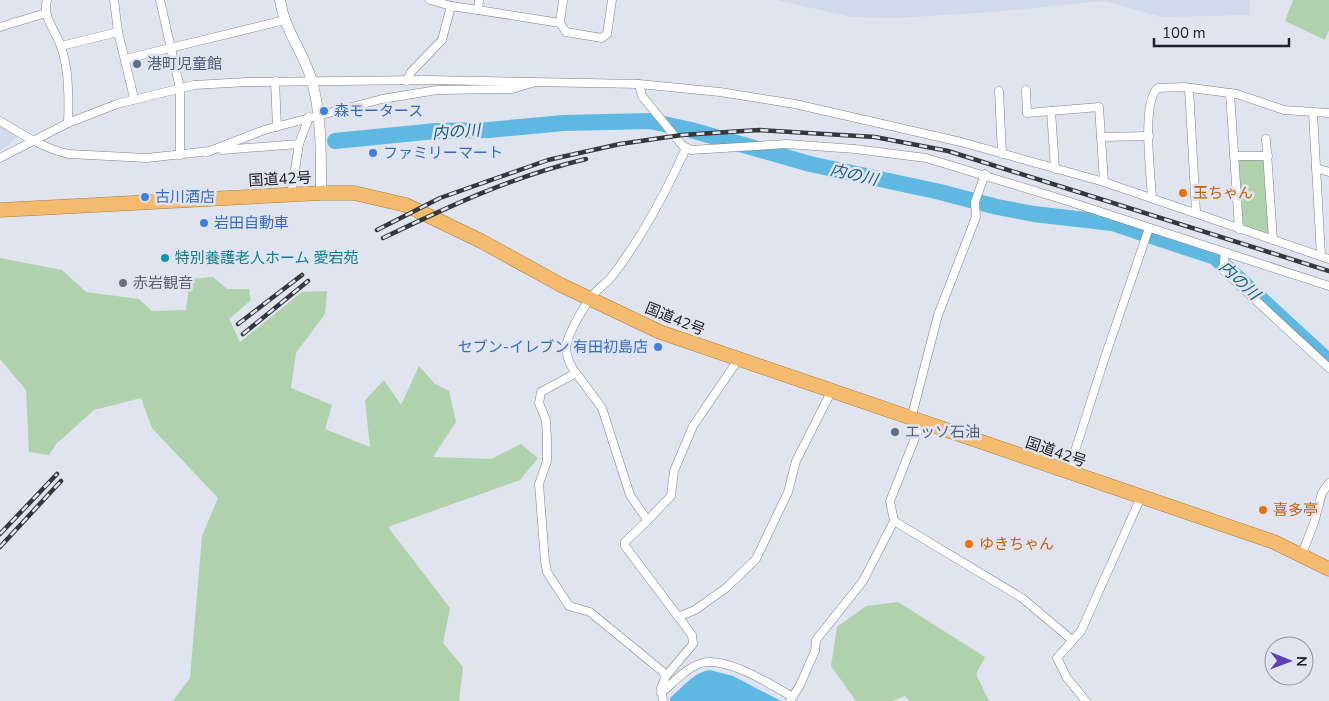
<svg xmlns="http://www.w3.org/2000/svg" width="1329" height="701" viewBox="0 0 1329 701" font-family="'Nunito Sans','Noto Sans JP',sans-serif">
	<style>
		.built { fill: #d1d9ea }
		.green { fill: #afd2ad }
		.water { fill: #5eb8e2 }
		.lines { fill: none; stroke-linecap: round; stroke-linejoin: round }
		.river { stroke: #5eb8e2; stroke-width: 16 }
		.minor-casing { stroke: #7d818a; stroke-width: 9 }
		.tertiary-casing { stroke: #7d818a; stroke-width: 11 }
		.trunk-casing { stroke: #a87a3c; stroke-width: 15 }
		.minor { stroke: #fff; stroke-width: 8 }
		.tertiary { stroke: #fff; stroke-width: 10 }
		.trunk { stroke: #f4bb6e; stroke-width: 14 }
		.rail-casing { stroke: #35383b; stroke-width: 4.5 }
		.rail { stroke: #dfe4ee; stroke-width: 2.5; stroke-dasharray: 8; stroke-linecap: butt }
		.service-dot { fill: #5c6f8a; stroke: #dfe4ee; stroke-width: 2 }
		.shop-dot { fill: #3f7fe0; stroke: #dfe4ee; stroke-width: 2 }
		.food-dot { fill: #e8710a; stroke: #dfe4ee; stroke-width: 2 }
		.culture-dot { fill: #0f9aa8; stroke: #dfe4ee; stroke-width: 2 }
		.worship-dot { fill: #6b7280; stroke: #dfe4ee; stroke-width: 2 }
		.labels { text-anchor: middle; stroke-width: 5; stroke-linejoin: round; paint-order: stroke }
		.service-label { font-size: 15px; fill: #4e5e75; stroke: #dfe4ee; text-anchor: start }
		.shop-label { font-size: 15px; fill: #366cbe; stroke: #dfe4ee; text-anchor: start }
		.street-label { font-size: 15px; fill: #202225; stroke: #dfe4ee }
		.food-label { font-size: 15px; fill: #c56008; stroke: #dfe4ee; text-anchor: start }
		.culture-label { font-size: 15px; fill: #0d838f; stroke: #dfe4ee; text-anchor: start }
		.worship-label { font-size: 15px; fill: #5b616d; stroke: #dfe4ee; text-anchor: start }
		.water-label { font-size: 16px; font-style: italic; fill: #195f7b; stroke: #dfe4ee }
	</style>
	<rect width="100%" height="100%" fill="#dfe4ee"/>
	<!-- built -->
	<g class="built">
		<polygon points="776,0 1250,0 1250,15 1161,17 1104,1 992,12 897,18 852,17"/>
		<polygon points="0,121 21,134 0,151"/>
	</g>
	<!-- green -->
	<g class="green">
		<polygon points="1293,0 1329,0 1329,30 1325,40 1285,21"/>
		<polygon points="1238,160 1266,160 1271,230 1266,233 1245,226 1242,223"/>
		<polygon points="0,258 62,270 86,292 139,299 152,311 186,310 190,279 213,277 227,289 249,289 251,300 229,319 240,342 302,292 327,291 325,314 296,353 291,388 332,405 325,429 370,447 365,400 384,380 401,405 419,366 435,384 449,391 456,422 433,457 491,459 521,444 538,458 520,480 388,527 450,608 443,643 463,667 459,701 173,701 190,678 202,536 218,498 152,428 141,398 94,410 56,444 49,455 29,452 26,390 0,359"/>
		<polygon points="898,602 985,657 976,674 989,701 910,701 905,696 892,701 856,701 831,666 837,627 866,606"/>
	</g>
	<!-- water -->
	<path class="water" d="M710,670L733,676L781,701H670V698C682,688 694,672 710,670Z"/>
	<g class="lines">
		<!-- river -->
		<polyline class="river" points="335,141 436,131 488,130 564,123 650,121 691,130 810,164 940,192 997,207 1034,214 1112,223 1215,257 1329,362"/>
		<defs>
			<g id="minor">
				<path d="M47,0C42,16 55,30 60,44C69,66 69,100 68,123"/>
				<polyline points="114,0 118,32 134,98"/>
				<polyline points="160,0 180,88 180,155"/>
				<polyline points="430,0 451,6"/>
				<polyline points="478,10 560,23 566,32 602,38 607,34 612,0"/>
				<polyline points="560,23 563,0"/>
				<polyline points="0,27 46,13"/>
				<polyline points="61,46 118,32"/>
				<polyline points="125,59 285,20"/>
				<polyline points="275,81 277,127"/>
				<polyline points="407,81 411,72 442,40 451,6 478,10 479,0"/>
				<polyline points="639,84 642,96 682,145 691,150 787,144 855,149 926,158 1058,198 1329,286"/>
				<polyline points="1189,88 1196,212"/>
				<polyline points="1026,90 1027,113 1099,107 1104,182"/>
				<polyline points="999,91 1002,154"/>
				<polyline points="1230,93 1239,229"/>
				<polyline points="1051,111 1055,169"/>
				<polyline points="1313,113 1321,256"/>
				<path d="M0,121C22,134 44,149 69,154L147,158L210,151"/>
				<polyline points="1101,137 1149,136"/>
				<polyline points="1266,139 1273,240"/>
				<polyline points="222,150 299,144"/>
				<polyline points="207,152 264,130 382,99 437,90 512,89 532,83"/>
				<polyline points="1234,156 1268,156"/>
				<polyline points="0,158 68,123 117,104 194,85 247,82 425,80 639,84 720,92 795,104 961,142 1104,182 1329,259"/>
				<polyline points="1316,168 1329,172"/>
				<polyline points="291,195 299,144 309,117"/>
				<path d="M1152,198C1151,176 1141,101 1158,88L1184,87L1237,94L1284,110L1329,113"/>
				<polyline points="1225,253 1223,270 1329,368"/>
				<polyline points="576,373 602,408 630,495 646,518 646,522 625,542 625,546 692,635 693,644 666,676"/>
				<polyline points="911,419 938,315 976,217 975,202 985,174"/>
				<polyline points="921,423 890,501 894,521 1022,598 1072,640"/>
				<polyline points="1068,473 1104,360 1149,228"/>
				<polyline points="646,522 671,496 674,471 693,426 738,360"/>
				<polyline points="1302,554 1314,523 1322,493 1329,483"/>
				<polyline points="678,617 695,610 726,588 756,559 788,492 796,461 831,392"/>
				<path d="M661,693C673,683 687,667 702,663C726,656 770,684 791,696"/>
				<path d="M663,701L661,688L666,676L662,671L590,612L569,606L547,572L545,561L539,484L547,461V439L546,420L539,403L541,392L576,373C571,367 567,357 566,349C566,336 585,304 594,294C600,287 608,282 613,275C642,237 666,192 686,148"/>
				<polyline points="790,701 800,685 815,651 816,640 863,581 894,521"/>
				<polyline points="1086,701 1067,678 1057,658 1081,631 1141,497"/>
			</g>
			<path id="tertiary" d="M280,0C284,28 301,49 310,75C322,111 321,154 321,193"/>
			<polyline id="trunk" points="0,210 321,193 354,193 406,205 481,241 561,285 660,332 1274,542 1329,569"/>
		</defs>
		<!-- minor casing -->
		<use href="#minor" class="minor-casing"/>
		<!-- tertiary casing -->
		<use href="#tertiary" class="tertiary-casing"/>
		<!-- trunk casing -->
		<use href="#trunk" class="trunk-casing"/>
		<!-- minor -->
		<use href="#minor" class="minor"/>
		<!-- tertiary -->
		<use href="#tertiary" class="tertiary"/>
		<!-- trunk -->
		<use href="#trunk" class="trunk"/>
		<defs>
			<g id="rail">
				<polyline points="377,230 440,198 548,160 620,144 682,135 759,130 875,137 948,151 1329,271"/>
				<path d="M383,238C452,205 511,177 586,159"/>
				<polyline points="238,324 302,275"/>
				<polyline points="243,334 308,281"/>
				<polyline points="0,534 57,474"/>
				<polyline points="0,547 61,481"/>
			</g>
		</defs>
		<!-- rail casing -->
		<use href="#rail" class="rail-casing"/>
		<!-- rail -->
		<use href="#rail" class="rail"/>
	</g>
	<!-- markers -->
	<g class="service-dot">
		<circle cx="137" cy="64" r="5"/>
		<circle cx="895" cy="432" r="5"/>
	</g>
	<g class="shop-dot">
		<circle cx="324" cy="111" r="5"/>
		<circle cx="373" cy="153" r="5"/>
		<circle cx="145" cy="197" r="5"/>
		<circle cx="204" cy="223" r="5"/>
		<circle cx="658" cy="347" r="5"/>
	</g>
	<g class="food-dot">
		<circle cx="1183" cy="193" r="5"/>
		<circle cx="1263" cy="510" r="5"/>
		<circle cx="969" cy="544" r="5"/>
	</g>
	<circle class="culture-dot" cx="165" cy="258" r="5"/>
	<circle class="worship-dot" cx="123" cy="283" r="5"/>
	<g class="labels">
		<!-- service labels -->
		<g class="service-label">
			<text x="147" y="69">港町児童館</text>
			<text x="905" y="437">エッソ石油</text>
		</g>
		<!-- shop labels -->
		<g class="shop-label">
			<text x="334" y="116">森モータース</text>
			<text x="383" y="158">ファミリーマート</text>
			<text x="155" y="202">古川酒店</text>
			<text x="214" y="228">岩田自動車</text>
			<text x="648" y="352" text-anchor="end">セブン-イレブン 有田初島店</text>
		</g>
		<!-- street labels -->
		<g class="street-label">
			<text transform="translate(280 179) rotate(-3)" y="5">国道42号</text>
			<text transform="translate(675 319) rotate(22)" y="5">国道42号</text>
			<text transform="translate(1056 452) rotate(19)" y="5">国道42号</text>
		</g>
		<!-- food labels -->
		<g class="food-label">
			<text x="1193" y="198">玉ちゃん</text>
			<text x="1273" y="515">喜多亭</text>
			<text x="979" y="549">ゆきちゃん</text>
		</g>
		<!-- culture labels -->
		<g class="culture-label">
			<text x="175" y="263">特別養護老人ホーム 愛宕苑</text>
		</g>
		<!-- worship labels -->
		<g class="worship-label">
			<text x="133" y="288">赤岩観音</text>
		</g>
		<!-- water labels -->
		<g class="water-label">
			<text transform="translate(456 131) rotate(-4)" y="6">内の川</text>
			<text transform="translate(854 174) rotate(13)" y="6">内の川</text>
			<text transform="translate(1240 280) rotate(43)" y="6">内の川</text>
		</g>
	</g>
	<!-- north arrow -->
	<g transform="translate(1289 661) rotate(91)"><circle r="24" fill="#dfe4ee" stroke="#93969e"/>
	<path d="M0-4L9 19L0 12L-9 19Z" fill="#603fb8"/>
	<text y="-8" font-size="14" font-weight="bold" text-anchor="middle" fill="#202225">N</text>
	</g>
	<!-- scale -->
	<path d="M1154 38v8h135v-8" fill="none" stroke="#202225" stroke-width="2.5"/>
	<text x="1162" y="38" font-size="15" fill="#202225" stroke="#dfe4ee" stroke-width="4" paint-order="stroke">100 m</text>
</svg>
